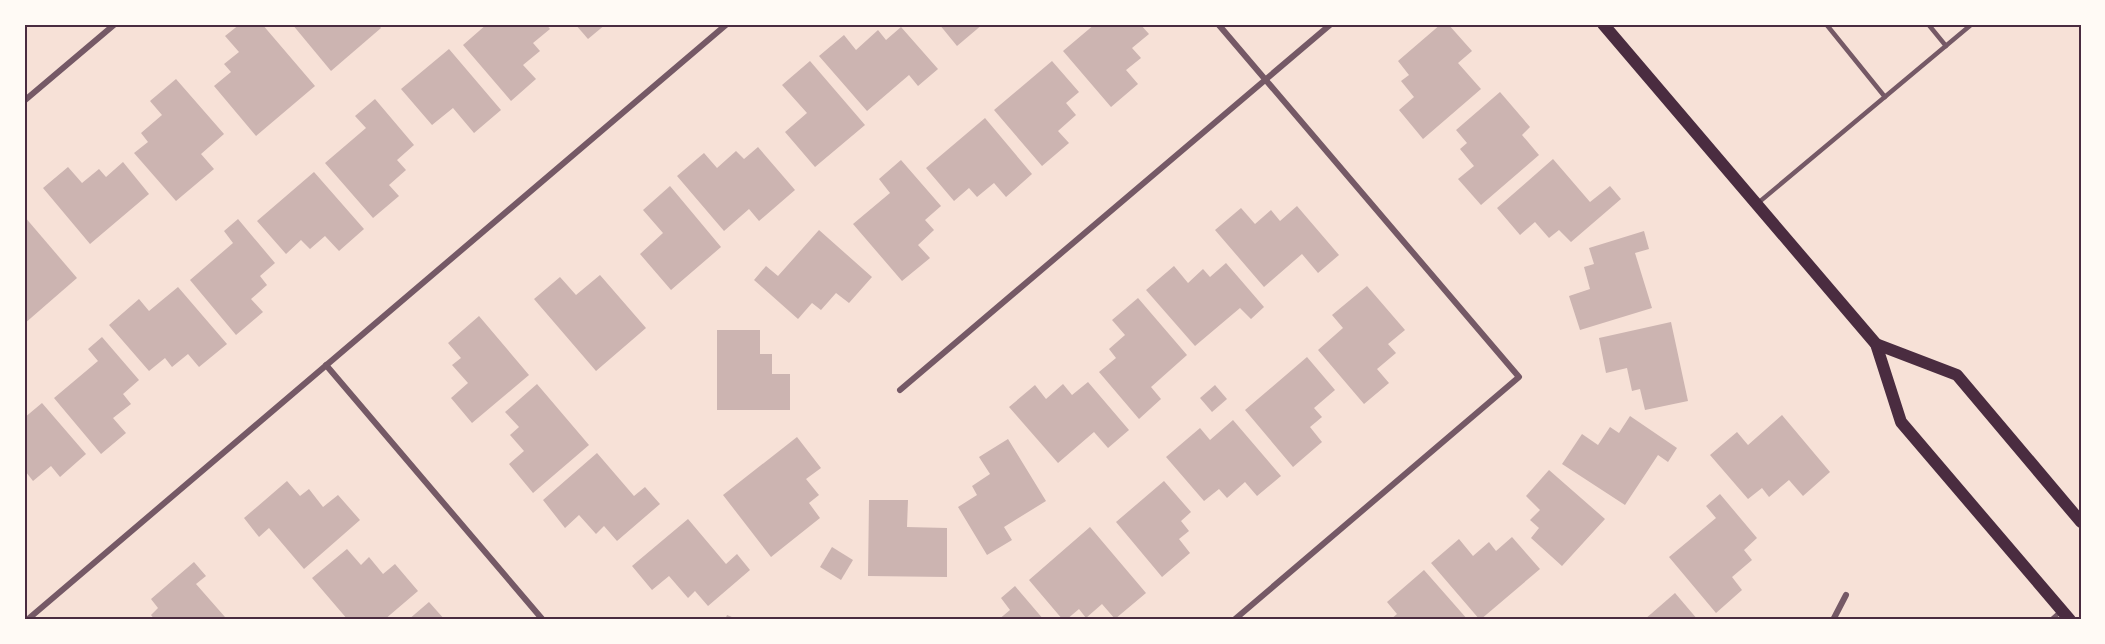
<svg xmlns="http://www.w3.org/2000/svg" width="2105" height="644" viewBox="0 0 2105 644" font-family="'PT Sans',sans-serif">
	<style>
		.building { fill: #ccb4b1 }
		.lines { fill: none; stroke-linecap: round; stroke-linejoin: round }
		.service { stroke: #755966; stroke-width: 4.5 }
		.minor { stroke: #755966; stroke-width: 6 }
		.secondary { stroke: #4a2c40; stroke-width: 12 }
		.neatline { fill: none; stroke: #4a2c40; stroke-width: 2 }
	</style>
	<rect width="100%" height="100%" fill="#f7e1d7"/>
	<!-- building -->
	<g class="building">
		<polygon points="240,24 262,24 315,86 256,136 214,86 231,72 224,64 239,52 225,36"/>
		<polygon points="292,24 378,24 381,28 331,71"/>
		<polygon points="487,24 546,24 550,29 533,43 540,51 523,65 536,79 511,101 463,45"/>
		<polygon points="575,24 606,24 588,39"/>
		<polygon points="939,24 983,24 957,46"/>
		<polygon points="1095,24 1140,24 1149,34 1132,48 1141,58 1126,70 1138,84 1111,107 1063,51"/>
		<polygon points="1441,24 1448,24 1472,51 1458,63 1481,89 1423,139 1399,110 1414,97 1401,81 1409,75 1398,61"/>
		<polygon points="901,27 938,69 918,86 909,75 867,111 819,56 844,35 856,50 878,30 886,40"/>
		<polygon points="449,49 501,110 474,133 453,108 432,125 401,89"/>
		<polygon points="810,61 865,125 815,167 785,132 807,113 782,85"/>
		<polygon points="1052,61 1079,92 1066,103 1076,115 1058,131 1069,143 1042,166 994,110"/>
		<polygon points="176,79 224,134 201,154 214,169 176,201 134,153 148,142 141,133 162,115 150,101"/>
		<polygon points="1500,92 1530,127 1522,135 1539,155 1481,205 1458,179 1474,166 1460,149 1467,143 1456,130"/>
		<polygon points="375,99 414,145 397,160 406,170 389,185 399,196 373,218 325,163 366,128 355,116"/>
		<polygon points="985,118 1032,174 1006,197 994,183 977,197 969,188 954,201 926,168"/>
		<polygon points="758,147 795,190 759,221 749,209 724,231 677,176 704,153 717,168 736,151 744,159"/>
		<polygon points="1553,159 1590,202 1610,186 1621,199 1571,242 1559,230 1549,238 1535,222 1520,235 1497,208"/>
		<polygon points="901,160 941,206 925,220 934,230 918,245 930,258 902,281 853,224 890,193 879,179"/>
		<polygon points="123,162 149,194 90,244 43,188 68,167 82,183 99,169 106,177"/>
		<polygon points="314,172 364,229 339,251 325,236 310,249 301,240 286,254 257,221"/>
		<polygon points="670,186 721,247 671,290 640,254 663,233 643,210"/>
		<polygon points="1297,206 1339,255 1318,273 1302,254 1264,287 1215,230 1241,208 1255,224 1271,210 1280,221"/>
		<polygon points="24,216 77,278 24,324"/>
		<polygon points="238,219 275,263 260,276 267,285 251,299 263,312 236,335 190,280 233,243 224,231"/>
		<polygon points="819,230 872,277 849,303 836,293 821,310 812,303 798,319 754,280 766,266 778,276"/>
		<polygon points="1644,231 1649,249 1635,253 1652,308 1580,330 1569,296 1590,289 1584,267 1594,264 1589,248"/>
		<polygon points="1226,263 1264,307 1251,319 1240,308 1195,346 1146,290 1174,266 1188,283 1203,269 1210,277"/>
		<polygon points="600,275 646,328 596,371 534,299 560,277 576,295"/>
		<polygon points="1367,286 1405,330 1388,344 1396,353 1377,369 1389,383 1364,404 1318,350 1343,328 1332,315"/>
		<polygon points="178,287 227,344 199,367 188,354 172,367 165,358 149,371 109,325 139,299 149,311"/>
		<polygon points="1138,298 1187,355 1151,387 1161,399 1139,419 1099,372 1116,358 1109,349 1125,335 1112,320"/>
		<polygon points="479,316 529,375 472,423 451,398 468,383 452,365 461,358 448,343"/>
		<polygon points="1671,322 1688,401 1645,410 1640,389 1632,391 1627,368 1606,373 1599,338"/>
		<polygon points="717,330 760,330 760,354 772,354 772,374 790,374 790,410 717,410"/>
		<polygon points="102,337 139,380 123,394 131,404 113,418 126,433 101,454 54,398 98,361 88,349"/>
		<polygon points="1307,357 1335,390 1314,408 1322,417 1310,427 1322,442 1293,467 1245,410"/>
		<polygon points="1088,382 1129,430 1108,448 1094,432 1058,463 1009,407 1035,385 1046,399 1063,384 1072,395"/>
		<polygon points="537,384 589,445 533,493 509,464 524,451 510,435 519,427 505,412"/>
		<polygon points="1215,385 1227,399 1212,412 1200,398"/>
		<polygon points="42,403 86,454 60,477 51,466 33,481 26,472 24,473 24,418"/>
		<polygon points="1782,415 1830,472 1803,496 1789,480 1769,497 1762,488 1748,499 1710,455 1737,432 1748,445"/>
		<polygon points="1630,416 1677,448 1668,462 1658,455 1625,505 1562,464 1582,434 1598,445 1610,427 1619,433"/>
		<polygon points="1233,420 1281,476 1257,496 1245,482 1227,498 1219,489 1204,501 1166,457 1200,428 1210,440"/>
		<polygon points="797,437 821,468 806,479 819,495 809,503 820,518 771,557 723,495"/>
		<polygon points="1008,439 1046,501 1004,527 1012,540 987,555 958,507 977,495 972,486 990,474 979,457"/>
		<polygon points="597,453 634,496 645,487 660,504 617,541 604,526 596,534 579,515 565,528 543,500"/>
		<polygon points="1549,470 1605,519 1562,566 1531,538 1539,528 1530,520 1540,510 1526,496"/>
		<polygon points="287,481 300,496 309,489 323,507 338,495 360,520 304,569 269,528 259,537 244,518"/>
		<polygon points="1164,481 1191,512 1181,521 1189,531 1179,539 1190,553 1162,577 1116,522"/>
		<polygon points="1720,494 1757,538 1744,550 1752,560 1732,577 1742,590 1716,613 1669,557 1716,518 1706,506"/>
		<polygon points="869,500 908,500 907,527 947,528 947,577 868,576"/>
		<polygon points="688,519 726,564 737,554 750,570 708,606 695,591 688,598 669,576 652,590 632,566"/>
		<polygon points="1090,527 1146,593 1115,619 1102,604 1086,618 1079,609 1066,620 1063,620 1029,580"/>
		<polygon points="1512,537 1540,569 1480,620 1431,563 1459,539 1473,556 1489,542 1496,551"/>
		<polygon points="832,547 853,560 841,580 820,567"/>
		<polygon points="347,549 361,565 369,557 383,574 395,564 418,591 384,620 348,620 312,578"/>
		<polygon points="194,562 206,576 196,584 225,617 221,620 155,620 151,615 158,608 151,599"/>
		<polygon points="1424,570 1468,620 1390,620 1397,614 1387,602"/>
		<polygon points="1015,586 1044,620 998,620 1010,610 1001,598"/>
		<polygon points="1675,593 1698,620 1644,620"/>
		<polygon points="429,602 445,620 408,620"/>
		<polygon points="727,615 739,620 725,620"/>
	</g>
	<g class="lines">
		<!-- service -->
		<g class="service">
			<polyline points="1826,24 1885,97"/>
			<polyline points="1928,24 1946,46"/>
			<polyline points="1758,203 1972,24"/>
			<polyline points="2051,620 2060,612"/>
		</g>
		<!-- minor -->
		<g class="minor">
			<polyline points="1218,24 1519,377 1234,620"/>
			<polyline points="24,101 115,24"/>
			<polyline points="326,365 543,620"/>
			<polyline points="900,390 1331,24"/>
			<polyline points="27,620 727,24"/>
			<polyline points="1833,620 1846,595"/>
		</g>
		<!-- secondary -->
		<g class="secondary">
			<polyline points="1603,24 1876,344 1901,422 2070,620"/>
			<polyline points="1876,344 1957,375 2081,522"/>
		</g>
	</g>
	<!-- border -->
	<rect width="2105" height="644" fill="none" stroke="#fffaf5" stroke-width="51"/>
	<rect x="26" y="26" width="2054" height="592" class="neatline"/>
</svg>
